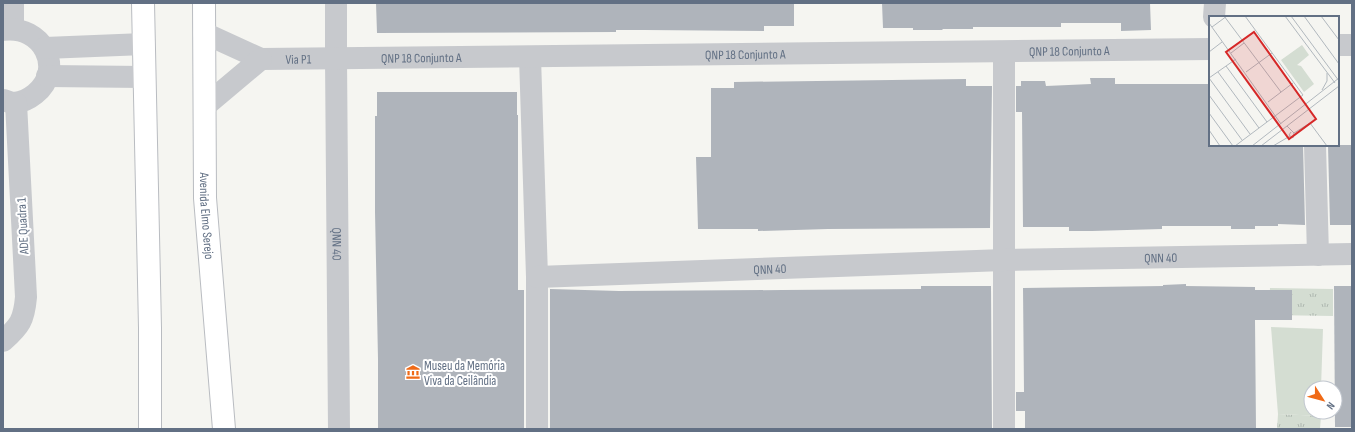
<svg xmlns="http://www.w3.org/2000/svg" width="1355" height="432" viewBox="0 0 1355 432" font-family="'Sofia Sans Condensed',sans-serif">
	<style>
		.grass { fill: url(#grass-tufts) }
		.garden { fill: #d4ddd2 }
		.building { fill: #afb4bb }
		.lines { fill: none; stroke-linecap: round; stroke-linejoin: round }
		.secondary-casing { stroke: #b9bcc1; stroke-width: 24 }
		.minor { stroke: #c7c9cd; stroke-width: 22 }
		.tertiary { stroke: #c7c9cd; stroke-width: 22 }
		.secondary { stroke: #fff; stroke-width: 22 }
		.labels { text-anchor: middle; stroke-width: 4; stroke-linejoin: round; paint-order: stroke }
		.street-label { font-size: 13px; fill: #627084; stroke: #fff }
		.poi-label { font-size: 13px; fill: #627084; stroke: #fff; text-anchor: start }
		.inset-road { fill: none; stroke: #b1b8be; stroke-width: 1 }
		.view { fill: #d62828; fill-opacity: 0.15; stroke: #d62828; stroke-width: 2 }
		.inset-edge { fill: none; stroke: #627084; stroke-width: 2 }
	</style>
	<defs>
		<pattern id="grass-tufts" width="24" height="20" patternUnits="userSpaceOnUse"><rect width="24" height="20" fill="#d4ddd2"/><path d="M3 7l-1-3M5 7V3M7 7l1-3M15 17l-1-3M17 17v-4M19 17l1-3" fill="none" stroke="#afb8b0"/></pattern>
	</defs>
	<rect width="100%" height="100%" fill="#f5f5f1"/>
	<!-- grass -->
	<g class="grass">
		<polygon points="1270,288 1333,289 1333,316 1269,315"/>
		<polygon points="1278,414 1321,416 1320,429 1277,429"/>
	</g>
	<!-- garden -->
	<polygon class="garden" points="1271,327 1323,329 1321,388 1311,388 1311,412 1321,412 1321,416 1278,414"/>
	<!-- building -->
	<g class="building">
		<polygon points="376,3 794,3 794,26 764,26 764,31 645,30 616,30 616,32 377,33"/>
		<polygon points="882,3 1150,3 1151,30 1121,31 1121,23 1061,23 1061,27 973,27 973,29 942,29 943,30 913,30 913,28 883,28"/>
		<polygon points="1090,78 1115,78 1115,84 1210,84 1210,145 1303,145 1305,225 1278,224 1278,226 1255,226 1255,229 1231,229 1231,226 1162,226 1162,229 1092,231 1069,231 1069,227 1023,227 1022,112 1016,112 1016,86 1021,86 1021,81 1045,81 1046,86 1091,84"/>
		<polygon points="966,79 966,86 992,86 990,228 828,229 758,231 758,229 698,229 696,157 711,157 711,88 734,88 734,82"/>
		<polygon points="377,92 517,92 517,115 518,115 518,290 524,290 524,429 378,429 378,359 375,212 375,116 377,116"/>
		<polygon points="1328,145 1352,145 1352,225 1330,225"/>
		<polygon points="1186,284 1186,286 1255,287 1255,290 1292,290 1292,320 1255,320 1256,429 1025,429 1025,411 1016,411 1016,392 1024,392 1023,288 1163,286 1163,285"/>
		<polygon points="921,286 991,286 992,429 550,429 550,289 619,291 783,290 921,289"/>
		<polygon points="1334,286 1352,286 1352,427 1335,427"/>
	</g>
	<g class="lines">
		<defs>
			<g id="secondary">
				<polyline points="143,3 150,328 150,429"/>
				<path id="s4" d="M204,3L205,198L224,429"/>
			</g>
		</defs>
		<!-- secondary casing -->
		<use href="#secondary" class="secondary-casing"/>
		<!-- minor -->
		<g class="minor">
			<polyline points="1214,17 1215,3"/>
			<polyline points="13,29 13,3"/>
			<path d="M3,30C42,24 66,69 35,94C30,98 22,102 15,103C11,103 7,101 3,100"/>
			<polyline points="45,48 144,44"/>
			<polyline points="1004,52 1004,429"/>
			<polyline points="530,57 537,277 537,429"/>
			<path id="s1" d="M336,58L339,429"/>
			<polyline points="47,76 144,77"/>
			<polyline points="1315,145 1318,255"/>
			<path id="s2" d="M537,277L1004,260L1352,254"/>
			<path d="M3,341C20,326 24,320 26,297L16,103"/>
		</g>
		<!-- tertiary -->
		<g class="tertiary">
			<polyline points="336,3 336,58"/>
			<path id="s3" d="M204,33L261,59L1210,49"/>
			<polyline points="1338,45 1352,45"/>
			<polyline points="205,106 261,59"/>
		</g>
		<!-- secondary -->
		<use href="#secondary" class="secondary"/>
	</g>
	<!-- icons -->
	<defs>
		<symbol id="museum-bare" viewBox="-9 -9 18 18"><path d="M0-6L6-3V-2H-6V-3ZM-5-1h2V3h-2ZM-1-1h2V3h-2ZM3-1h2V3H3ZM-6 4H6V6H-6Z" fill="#f06a16" stroke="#fff" stroke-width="2.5" paint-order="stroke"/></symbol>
	</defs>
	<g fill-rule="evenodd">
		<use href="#museum-bare" x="403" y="362" width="20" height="20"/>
	</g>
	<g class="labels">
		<!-- street labels -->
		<g class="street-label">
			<text dy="5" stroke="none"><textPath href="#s3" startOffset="871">QNP 18 Conjunto A</textPath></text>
			<text dy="5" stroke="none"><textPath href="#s3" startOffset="547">QNP 18 Conjunto A</textPath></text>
			<text dy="5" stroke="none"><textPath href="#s3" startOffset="223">QNP 18 Conjunto A</textPath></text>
			<text dy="5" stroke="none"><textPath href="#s3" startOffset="100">Via P1</textPath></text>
			<text dy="5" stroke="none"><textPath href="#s4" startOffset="213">Avenida Elmo Serejo</textPath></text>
			<text transform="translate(22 226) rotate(-93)" y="5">ADE Quadra 1</text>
			<text dy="5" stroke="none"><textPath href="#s1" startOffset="186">QNN 40</textPath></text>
			<text dy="5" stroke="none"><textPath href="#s2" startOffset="624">QNN 40</textPath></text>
			<text dy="5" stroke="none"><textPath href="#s2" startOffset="233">QNN 40</textPath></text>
		</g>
		<!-- poi labels -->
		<g class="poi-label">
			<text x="424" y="370">Museu da Memória<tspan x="424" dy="15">Viva da Ceilândia</tspan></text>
		</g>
	</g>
	<!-- overview -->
	<g transform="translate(1209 16)">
		<rect width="130" height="130" fill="#f5f5f1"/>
		<path d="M93,29L100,39L88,49L92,50L105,68L95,76L72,44Z" fill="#d4ddd2"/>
		<path class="inset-road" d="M15,0L72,76M76,0L126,67M82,0L130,65M95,0L130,48M112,0L130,24M0,7L72,108M3,11L18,0M0,36L13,26M22,37L35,27M17,50L58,106M9,56L50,112M37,56L63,37M0,62L41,118M0,62L27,43M113,74L118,65V57M0,79L33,124M59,86L84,67M0,97L24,130M78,110L85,117L84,122L80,119L82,116M0,114L11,130M85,117L101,107L118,130M26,130L94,79L36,0M43,130L130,62M52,130L130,70M64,130L81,120"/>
		<path class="view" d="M45,16L107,103L80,123L17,36Z"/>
		<rect width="130" height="130" class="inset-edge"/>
	</g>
	<!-- border -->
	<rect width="1355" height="432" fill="none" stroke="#627084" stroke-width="8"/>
	<!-- north arrow -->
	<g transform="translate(1323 400) rotate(126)"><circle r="19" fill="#ffffff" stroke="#c0c6ce"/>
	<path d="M0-3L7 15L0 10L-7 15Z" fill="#f06a16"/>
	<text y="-6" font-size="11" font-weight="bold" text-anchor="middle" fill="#627084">N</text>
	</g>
</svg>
